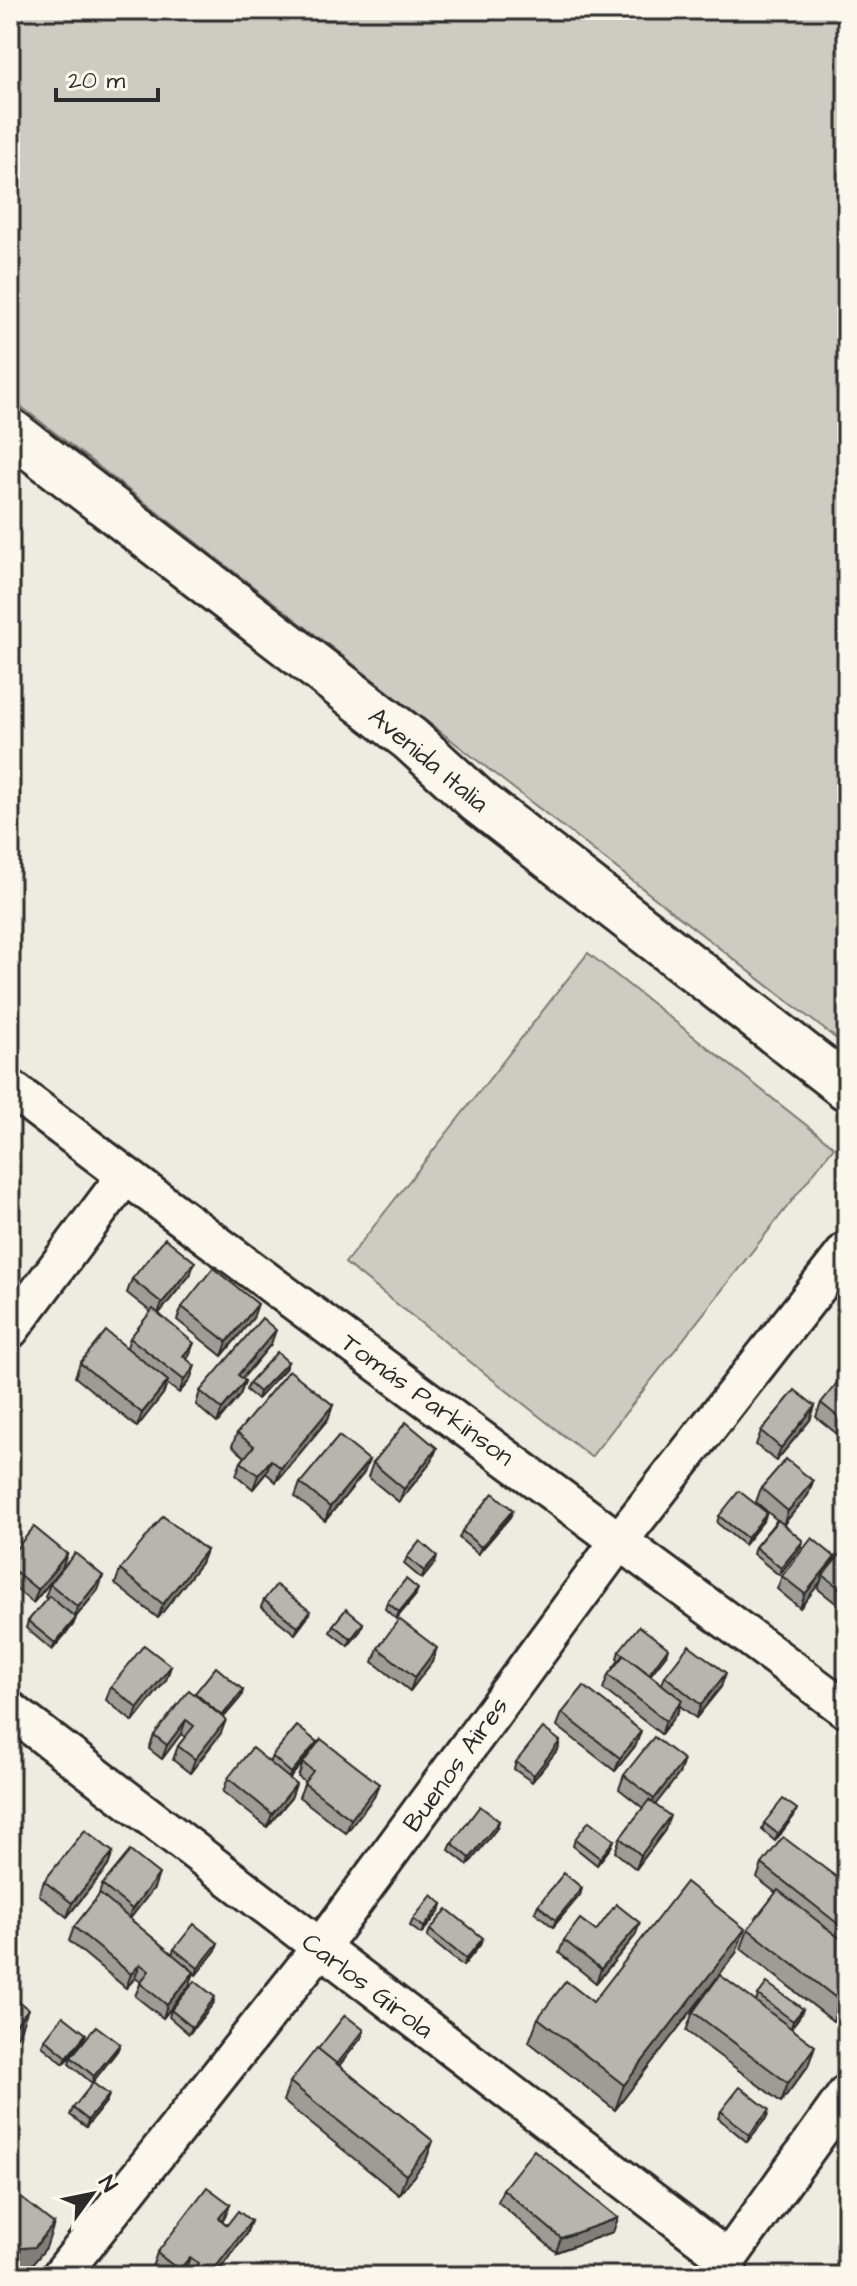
<svg xmlns="http://www.w3.org/2000/svg" width="857" height="2286" viewBox="0 0 857 2286" font-family="'Architects Daughter',sans-serif">
	<style>
		.green { fill: #cecbc2; stroke: #7c7b76; stroke-width: 2 }
		.lines { fill: none; stroke-linecap: round; stroke-linejoin: round }
		.street-casing { stroke: #2b2b2b; stroke-width: 42 }
		.secondary-casing { stroke: #2b2b2b; stroke-width: 50 }
		.street { stroke: #fbf7ec; stroke-width: 36 }
		.secondary { stroke: #fbf7ec; stroke-width: 44 }
		.wall { fill: #9e9c96; stroke: #2b2b2b; stroke-width: 2 }
		.shaded-wall { fill: #817f7a; stroke: #2b2b2b; stroke-width: 2 }
		.building { fill: #b8b5ae; stroke: #2b2b2b; stroke-width: 2 }
		.labels { text-anchor: middle; stroke-width: 7; stroke-linejoin: round; paint-order: stroke }
		.street-label { font-size: 26px; fill: #2b2b2b; stroke: #fbf7ec }
	</style>
	<rect width="100%" height="100%" fill="#eeebe0"/>
	<filter id="ink" filterUnits="userSpaceOnUse"><feTurbulence type="fractalNoise" baseFrequency=".0125" numOctaves="2"/><feDisplacementMap in="SourceGraphic" scale="16" xChannelSelector="R" yChannelSelector="G"/><feConvolveMatrix kernelMatrix="1 2 1 2 8 2 1 2 1" color-interpolation-filters="sRGB"/></filter>
	<g filter="url(#ink)">
		<!-- green -->
		<g class="green">
			<polygon points="10,10 847,10 847,1047 10,398"/>
			<polygon points="588,953 834,1147 591,1457 345,1263"/>
		</g>
		<g class="lines">
			<defs>
				<g id="street">
					<path d="M10,1088C286,1299 569,1502 847,1710"/>
					<polyline points="10,1330 125,1176"/>
					<polyline points="10,1710 728,2259"/>
					<polyline points="60,2276 320,1948 620,1540 847,1250"/>
					<polyline points="728,2276 728,2259 847,2093"/>
				</g>
				<polyline id="secondary" points="10,431 410,739 479,802 847,1088"/>
			</defs>
			<!-- street casing -->
			<use href="#street" class="street-casing"/>
			<!-- secondary casing -->
			<use href="#secondary" class="secondary-casing"/>
			<!-- street -->
			<use href="#street" class="street"/>
			<!-- secondary -->
			<use href="#secondary" class="secondary"/>
		</g>
		<!-- wall -->
		<g class="wall">
			<polygon points="190,1275 159,1313 189,1356 187,1359 190,1380 179,1393 167,1384 163,1394 137,1427 75,1377 80,1363 127,1347 130,1338 151,1312 127,1293 132,1279"/>
			<polygon points="182,1307 253,1318 222,1356 177,1320"/>
			<polygon points="271,1344 242,1379 245,1381 240,1395 217,1423 196,1405 200,1391"/>
			<polygon points="288,1362 285,1369 257,1399 246,1390 249,1383"/>
			<polygon points="847,1369 847,1442 816,1417 821,1403 844,1375"/>
			<polygon points="333,1405 328,1419 276,1482 266,1473 253,1489 236,1475 241,1462 245,1457 232,1446 237,1433"/>
			<polygon points="815,1406 810,1420 776,1461 756,1445 761,1431"/>
			<polygon points="369,1460 364,1473 325,1521 295,1497 300,1483"/>
			<polygon points="432,1461 399,1502 368,1477 373,1463"/>
			<polygon points="813,1481 808,1495 783,1525 803,1541 801,1548 779,1575 753,1554 755,1547 777,1520 756,1502 761,1488"/>
			<polygon points="513,1510 510,1517 478,1554 459,1538 462,1531"/>
			<polygon points="719,1516 764,1520 744,1545 717,1523"/>
			<polygon points="847,1546 847,1612 818,1589 821,1581 800,1608 777,1589 782,1576 835,1557 832,1564"/>
			<polygon points="206,1550 201,1563 158,1618 115,1584 120,1570"/>
			<polygon points="67,1554 62,1568 33,1603 10,1584 10,1556"/>
			<polygon points="437,1556 435,1563 422,1579 404,1564 407,1557"/>
			<polygon points="103,1576 98,1590 75,1618 73,1625 52,1650 26,1628 28,1621 47,1599 45,1597 50,1584"/>
			<polygon points="415,1596 396,1619 385,1609 387,1602"/>
			<polygon points="264,1600 307,1618 295,1634 261,1607"/>
			<polygon points="363,1623 361,1630 348,1646 330,1632 333,1625"/>
			<polygon points="378,1648 432,1662 410,1691 373,1662"/>
			<polygon points="619,1651 666,1655 650,1675 662,1684 665,1676 721,1687 696,1718 680,1706 677,1713 661,1734 603,1689 608,1675 619,1660 617,1658"/>
			<polygon points="171,1666 166,1680 133,1722 106,1700 111,1687"/>
			<polygon points="243,1690 241,1697 223,1718 221,1733 190,1773 173,1760 178,1746 185,1737 181,1734 162,1759 149,1749 154,1735 195,1693"/>
			<polygon points="562,1713 636,1745 615,1771 557,1726"/>
			<polygon points="317,1742 315,1748 379,1784 374,1797 346,1833 299,1797 305,1782 298,1777 303,1763 306,1759 289,1779 296,1784 291,1798 267,1827 223,1792 228,1778 269,1763 272,1756"/>
			<polygon points="558,1749 532,1782 514,1769 516,1762"/>
			<polygon points="679,1774 655,1805 665,1830 636,1869 615,1852 620,1838 643,1808 619,1789 624,1775"/>
			<polygon points="794,1816 775,1841 762,1830 764,1823"/>
			<polygon points="499,1821 497,1828 468,1865 449,1850 452,1843"/>
			<polygon points="575,1839 614,1840 611,1847 597,1865 573,1846"/>
			<polygon points="113,1852 108,1866 67,1917 39,1895 44,1881"/>
			<polygon points="762,1864 847,1885 847,2002 833,2021 741,1949 748,1929 776,1893 757,1878"/>
			<polygon points="102,1885 154,1888 130,1919 172,1954 174,1949 218,1943 216,1950 196,1975 194,1973 189,1986 163,2018 135,1996 141,1982 135,1978 126,1988 69,1941 74,1927 98,1897"/>
			<polygon points="582,1888 580,1895 553,1927 535,1912 538,1905"/>
			<polygon points="442,1904 440,1911 421,1934 410,1926 413,1919"/>
			<polygon points="430,1930 480,1945 463,1966 427,1937"/>
			<polygon points="596,1931 635,1936 596,1983 559,1953 564,1940"/>
			<polygon points="736,1953 615,2110 529,2042 538,2018 593,2002"/>
			<polygon points="758,1995 803,2009 800,2016 791,2028 808,2066 781,2102 686,2031 693,2012 756,2002"/>
			<polygon points="213,2004 189,2034 169,2017 171,2010"/>
			<polygon points="362,2037 339,2066 433,2141 426,2160 399,2195 283,2101 290,2082 318,2049"/>
			<polygon points="45,2039 83,2041 64,2064 42,2046"/>
			<polygon points="120,2044 117,2051 92,2083 69,2064 71,2057"/>
			<polygon points="109,2095 106,2102 86,2127 70,2115 73,2108"/>
			<polygon points="721,2111 767,2117 747,2142 718,2118"/>
			<polygon points="503,2189 618,2218 613,2232 556,2252 498,2202"/>
			<polygon points="230,2204 225,2217 222,2221 227,2225 251,2221 246,2234 215,2276 192,2276 185,2271 181,2276 164,2276 152,2267 157,2253"/>
		</g>
		<!-- shaded-wall -->
		<g class="shaded-wall">
			<polygon points="195,1262 190,1275 157,1316 162,1303"/>
			<polygon points="258,1304 253,1318 222,1356 227,1342"/>
			<polygon points="276,1330 271,1344 233,1389 238,1375"/>
			<polygon points="194,1343 189,1356 178,1370 183,1356"/>
			<polygon points="288,1362 285,1369 257,1399 259,1392"/>
			<polygon points="195,1366 190,1380 179,1393 184,1380"/>
			<polygon points="168,1381 163,1394 137,1427 142,1413"/>
			<polygon points="245,1381 240,1395 217,1423 222,1409"/>
			<polygon points="333,1405 328,1419 276,1482 281,1468"/>
			<polygon points="815,1406 810,1420 776,1461 781,1448"/>
			<polygon points="437,1448 432,1461 399,1502 404,1489"/>
			<polygon points="271,1460 266,1473 253,1489 258,1475"/>
			<polygon points="369,1460 364,1473 325,1521 330,1507"/>
			<polygon points="813,1481 808,1495 783,1525 788,1511"/>
			<polygon points="513,1510 510,1517 478,1554 481,1547"/>
			<polygon points="767,1513 764,1520 744,1545 747,1538"/>
			<polygon points="803,1541 801,1548 779,1575 781,1568"/>
			<polygon points="206,1550 201,1563 158,1618 163,1604"/>
			<polygon points="67,1554 62,1568 33,1603 38,1590"/>
			<polygon points="437,1556 435,1563 422,1579 424,1571"/>
			<polygon points="835,1557 830,1571 823,1575 821,1581 800,1608 805,1594"/>
			<polygon points="103,1576 98,1590 73,1620 78,1607"/>
			<polygon points="418,1589 415,1596 396,1619 399,1612"/>
			<polygon points="310,1611 307,1618 295,1634 298,1627"/>
			<polygon points="76,1618 73,1625 52,1650 55,1643"/>
			<polygon points="363,1623 361,1630 348,1646 351,1639"/>
			<polygon points="437,1648 432,1662 410,1691 415,1677"/>
			<polygon points="668,1648 666,1655 646,1681 648,1674"/>
			<polygon points="171,1666 166,1680 133,1722 138,1708"/>
			<polygon points="726,1673 721,1687 696,1718 701,1705"/>
			<polygon points="243,1690 241,1697 219,1723 222,1716"/>
			<polygon points="682,1700 677,1713 661,1734 666,1721"/>
			<polygon points="186,1720 181,1734 162,1759 167,1745"/>
			<polygon points="226,1720 221,1733 190,1773 195,1759"/>
			<polygon points="641,1731 636,1745 615,1771 620,1758"/>
			<polygon points="560,1741 558,1749 532,1782 534,1775"/>
			<polygon points="317,1742 314,1749 288,1780 291,1773"/>
			<polygon points="684,1760 679,1774 649,1813 654,1799"/>
			<polygon points="296,1784 291,1798 267,1827 272,1814"/>
			<polygon points="379,1784 374,1797 346,1833 351,1819"/>
			<polygon points="797,1809 794,1816 775,1841 778,1834"/>
			<polygon points="670,1816 665,1830 636,1869 641,1855"/>
			<polygon points="499,1821 497,1828 468,1865 470,1858"/>
			<polygon points="614,1840 611,1847 597,1865 600,1858"/>
			<polygon points="113,1852 108,1866 67,1917 72,1903"/>
			<polygon points="159,1874 154,1888 127,1922 132,1909"/>
			<polygon points="582,1888 580,1895 553,1927 556,1920"/>
			<polygon points="442,1904 440,1911 421,1934 424,1927"/>
			<polygon points="640,1923 635,1936 596,1983 601,1969"/>
			<polygon points="745,1929 736,1953 615,2110 624,2085"/>
			<polygon points="483,1938 480,1945 463,1966 466,1959"/>
			<polygon points="218,1943 216,1950 196,1975 198,1968"/>
			<polygon points="140,1964 135,1978 126,1988 131,1974"/>
			<polygon points="194,1972 189,1986 163,2018 167,2005"/>
			<polygon points="847,1992 847,2002 833,2021 840,2001"/>
			<polygon points="215,1997 213,2004 189,2034 192,2027"/>
			<polygon points="28,2009 19,2033 10,2045 10,2032"/>
			<polygon points="803,2009 800,2016 791,2028 793,2021"/>
			<polygon points="364,2030 362,2037 330,2077 332,2070"/>
			<polygon points="86,2034 83,2041 64,2064 67,2057"/>
			<polygon points="120,2044 117,2051 92,2083 94,2076"/>
			<polygon points="815,2046 808,2066 781,2102 788,2083"/>
			<polygon points="109,2095 106,2102 86,2127 88,2120"/>
			<polygon points="769,2110 767,2117 747,2142 749,2135"/>
			<polygon points="433,2141 426,2160 399,2195 406,2175"/>
			<polygon points="230,2204 225,2217 214,2232 219,2218"/>
			<polygon points="618,2218 613,2232 556,2252 561,2238"/>
			<polygon points="251,2221 246,2234 215,2276 209,2276"/>
			<polygon points="54,2224 46,2248 27,2271 10,2273 10,2249"/>
			<polygon points="190,2257 185,2271 181,2276 177,2276 179,2270"/>
		</g>
		<!-- building -->
		<g class="building">
			<polygon points="165,1238 195,1262 162,1303 132,1279"/>
			<polygon points="213,1268 258,1304 227,1342 182,1307"/>
			<polygon points="153,1309 194,1343 183,1356 195,1366 184,1380 130,1338"/>
			<polygon points="262,1318 276,1330 238,1375 245,1381 222,1409 200,1391"/>
			<polygon points="106,1331 168,1381 142,1413 80,1363"/>
			<polygon points="277,1352 288,1362 259,1392 249,1383"/>
			<polygon points="289,1370 333,1405 281,1468 271,1460 258,1475 241,1462 254,1446 237,1433"/>
			<polygon points="845,1373 847,1375 847,1424 821,1403"/>
			<polygon points="795,1390 815,1406 781,1448 761,1431"/>
			<polygon points="406,1422 437,1448 404,1489 373,1463"/>
			<polygon points="339,1436 369,1460 330,1507 300,1483"/>
			<polygon points="786,1459 813,1481 788,1511 761,1488"/>
			<polygon points="739,1491 767,1513 747,1538 719,1516"/>
			<polygon points="493,1493 513,1510 481,1547 462,1531"/>
			<polygon points="163,1516 206,1550 163,1604 120,1570"/>
			<polygon points="778,1520 803,1541 781,1568 755,1547"/>
			<polygon points="34,1527 67,1554 38,1590 10,1567 10,1556"/>
			<polygon points="812,1538 835,1557 805,1594 782,1576"/>
			<polygon points="420,1541 437,1556 424,1571 407,1557"/>
			<polygon points="847,1546 847,1594 823,1575"/>
			<polygon points="75,1553 103,1576 78,1607 50,1584"/>
			<polygon points="406,1579 418,1589 399,1612 387,1602"/>
			<polygon points="276,1585 310,1611 298,1627 264,1600"/>
			<polygon points="49,1596 76,1618 55,1643 28,1621"/>
			<polygon points="346,1609 363,1623 351,1639 333,1625"/>
			<polygon points="399,1619 437,1648 415,1677 378,1648"/>
			<polygon points="639,1626 668,1648 649,1674 619,1651"/>
			<polygon points="144,1645 171,1666 138,1708 111,1687"/>
			<polygon points="689,1645 726,1673 701,1705 665,1676"/>
			<polygon points="624,1655 682,1700 666,1721 608,1675"/>
			<polygon points="216,1667 243,1690 222,1716 195,1693"/>
			<polygon points="584,1686 641,1731 620,1758 562,1713"/>
			<polygon points="189,1690 226,1720 195,1759 178,1746 194,1726 186,1720 167,1745 154,1735"/>
			<polygon points="297,1726 317,1742 291,1773 272,1756"/>
			<polygon points="543,1728 560,1741 534,1775 516,1762"/>
			<polygon points="654,1737 684,1760 654,1799 624,1775"/>
			<polygon points="321,1739 379,1784 351,1819 304,1783 313,1771 303,1763"/>
			<polygon points="252,1748 296,1784 272,1814 228,1778"/>
			<polygon points="783,1799 797,1809 778,1834 764,1823"/>
			<polygon points="649,1800 670,1816 641,1855 620,1838"/>
			<polygon points="480,1806 499,1821 470,1858 452,1843"/>
			<polygon points="589,1821 614,1840 600,1858 575,1839"/>
			<polygon points="85,1830 113,1852 72,1903 44,1881"/>
			<polygon points="783,1837 847,1885 847,1931 762,1864"/>
			<polygon points="130,1851 159,1874 132,1909 102,1885"/>
			<polygon points="564,1873 582,1888 556,1920 538,1905"/>
			<polygon points="686,1882 745,1929 624,2085 538,2018 566,1981 593,2002"/>
			<polygon points="778,1890 847,1944 847,1992 840,2001 748,1929"/>
			<polygon points="100,1894 194,1972 167,2005 140,1983 149,1971 140,1964 131,1974 74,1927"/>
			<polygon points="432,1895 442,1904 424,1927 413,1919"/>
			<polygon points="616,1904 640,1923 601,1969 564,1940 580,1919 596,1931"/>
			<polygon points="447,1909 483,1938 466,1959 430,1930"/>
			<polygon points="194,1924 218,1943 198,1968 174,1949"/>
			<polygon points="720,1975 815,2046 788,2083 693,2012"/>
			<polygon points="195,1981 215,1997 192,2027 171,2010"/>
			<polygon points="767,1983 803,2009 793,2021 758,1995"/>
			<polygon points="10,1995 28,2009 10,2032"/>
			<polygon points="345,2015 364,2030 337,2064 318,2049"/>
			<polygon points="63,2016 86,2034 67,2057 45,2039"/>
			<polygon points="96,2026 120,2044 94,2076 71,2057"/>
			<polygon points="317,2048 433,2141 406,2175 290,2082"/>
			<polygon points="93,2083 109,2095 88,2120 73,2108"/>
			<polygon points="740,2087 769,2110 749,2135 721,2111"/>
			<polygon points="534,2150 618,2218 561,2238 503,2189"/>
			<polygon points="207,2187 230,2204 219,2218 227,2225 238,2211 251,2221 209,2276 196,2266 198,2263 190,2257 179,2270 157,2253"/>
			<polygon points="10,2189 54,2224 35,2247 10,2249"/>
		</g>
	</g>
	<g class="labels">
		<!-- street labels -->
		<g class="street-label">
			<text transform="translate(429 759) rotate(40)" y="9">Avenida Italia</text>
			<text transform="translate(428 1399) rotate(36)" y="9">Tomás Parkinson</text>
			<text transform="translate(455 1764) rotate(-54)" y="9">Buenos Aires</text>
			<text transform="translate(368 1985) rotate(37)" y="9">Carlos Girola</text>
		</g>
	</g>
	<!-- margin -->
	<rect width="857" height="2286" fill="none" stroke="#fbf7ec" stroke-width="40"/>
	<rect x="20" y="20" width="817" height="2246" fill="none" stroke="#2b2b2b" stroke-width="3" filter="url(#ink)"/>
	<!-- north arrow -->
	<g transform="translate(92 2194) rotate(57)" stroke="#fbf7ec" stroke-width="6" paint-order="stroke">
	<path d="M0-6L14 30L0 20L-14 30Z" fill="#2b2b2b"/>
	<text y="-12" font-size="22" font-weight="bold" text-anchor="middle" fill="#2b2b2b">N</text>
	</g>
	<!-- scale -->
	<path d="M56 88v12h102v-12" fill="none" stroke="#2b2b2b" stroke-width="4"/>
	<text x="68" y="88" font-size="24" fill="#2b2b2b" stroke="#fbf7ec" stroke-width="6" paint-order="stroke">20 m</text>
</svg>
